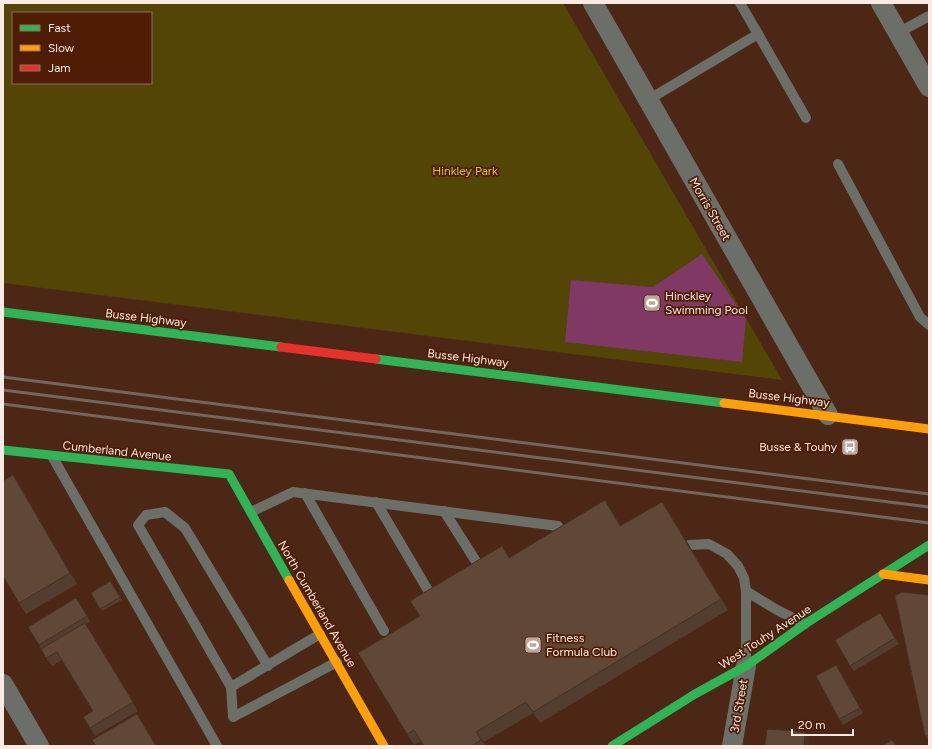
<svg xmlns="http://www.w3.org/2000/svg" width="932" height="749" viewBox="0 0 932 749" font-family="Figtree,sans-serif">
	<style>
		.green { fill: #524506; fill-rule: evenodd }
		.water { fill: #803865 }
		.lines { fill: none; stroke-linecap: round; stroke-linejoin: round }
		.lane { stroke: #6b6f68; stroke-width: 10 }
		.street { stroke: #6b6f68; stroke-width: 20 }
		.fast { stroke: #30b455; stroke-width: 9 }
		.slow { stroke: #ff9f0a; stroke-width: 9 }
		.jam { stroke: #e5322d; stroke-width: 9 }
		.rail { stroke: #73665c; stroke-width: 3 }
		.wall { fill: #533d2e }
		.shaded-wall { fill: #443226 }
		.building { fill: #614736; stroke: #443226 }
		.labels { text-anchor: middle; stroke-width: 3.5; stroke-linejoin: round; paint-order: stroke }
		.park-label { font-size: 12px; fill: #d7c53c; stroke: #4f1c05 }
		.street-label { font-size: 12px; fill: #fbeae3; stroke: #4f1c05 }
		.poi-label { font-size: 12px; fill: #fbeae3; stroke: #4f1c05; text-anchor: start }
	</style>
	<rect width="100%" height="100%" fill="#4d2716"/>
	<!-- green -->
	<path class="green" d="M3,3H563L782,380L3,283ZM13,13H151V83H13Z"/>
	<!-- water -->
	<polygon class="water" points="702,254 746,319 742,362 565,342 571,280 653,287"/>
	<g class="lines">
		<!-- lane -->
		<g class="lane">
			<polyline points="898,33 929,16"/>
			<polyline points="758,34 806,118"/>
			<polyline points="648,100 758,34 740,3"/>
			<polyline points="838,164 920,317 929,325"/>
			<polyline points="52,456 217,746"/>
			<polyline points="305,493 384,631"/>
			<polyline points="376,502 429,592"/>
			<polyline points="444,511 477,563"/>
			<polyline points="251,512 293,492 558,526"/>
			<polyline points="689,545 709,544 727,554 738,566 744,578 746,591"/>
			<polyline points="746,665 746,591 777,610 805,624"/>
			<polyline points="268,666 185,528 165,512 146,515 138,525 231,687 320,634"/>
			<polyline points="231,687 233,717 337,662"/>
		</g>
		<!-- street -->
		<g class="street">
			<polyline points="593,3 828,415"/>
			<polyline points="881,3 929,87"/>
			<polyline points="3,684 39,746"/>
			<polyline points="732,746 746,666"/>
		</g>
		<!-- fast -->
		<g class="fast">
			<polyline points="3,312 281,347"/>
			<polyline points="376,359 724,403"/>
			<polyline points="3,450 229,474 289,580"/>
			<polyline points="612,746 695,694 746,666 805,624 929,545"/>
		</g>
		<!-- slow -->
		<g class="slow">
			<polyline points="724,403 929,429"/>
			<polyline points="883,574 929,580"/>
			<polyline points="289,580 384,746"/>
		</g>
		<!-- jam -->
		<polyline class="jam" points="281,347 376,359"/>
		<!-- rail -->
		<g class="rail">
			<polyline points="3,377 929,494"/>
			<polyline points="3,390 929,507"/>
			<polyline points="3,404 929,523"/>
		</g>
	</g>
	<!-- wall -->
	<g class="wall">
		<polygon points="13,475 20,486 77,584 26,614 19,603"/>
		<polygon points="662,502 669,512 728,610 540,723 533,713 484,742 486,746 424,746 421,741 414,745 407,734 420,616 510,558 612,511 621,526"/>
		<polygon points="112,584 122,600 102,611 91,593"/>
		<polygon points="929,595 929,741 925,736"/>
		<polygon points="76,598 90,621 86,624 90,631 138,711 95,736 90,728 93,711 62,660 52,666 46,658 39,645"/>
		<polygon points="880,613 899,644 854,671 850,666"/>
		<polygon points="840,671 863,713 843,725 839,719"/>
	</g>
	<!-- shaded-wall -->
	<g class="shaded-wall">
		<polygon points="13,475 20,486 77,584 70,573"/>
		<polygon points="605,500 612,511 628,537 620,526"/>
		<polygon points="662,502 669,512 728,610 721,599"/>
		<polygon points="85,623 90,631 138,711 133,702"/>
		<polygon points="836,665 840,671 863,713 860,708"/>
		<polygon points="137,714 157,746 156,746"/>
		<polygon points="476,732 484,742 486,746 481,740"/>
		<polygon points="805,732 809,738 808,746 804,746"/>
	</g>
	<!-- building -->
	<g class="building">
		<polygon points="13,475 70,573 19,603 3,576 3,481"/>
		<polygon points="605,500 620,526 662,502 721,599 533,712 526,702 476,732 481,740 471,746 424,746 414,730 407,734 358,653 420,616 410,601 502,546 509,558"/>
		<polygon points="110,581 120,597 100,609 91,593"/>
		<polygon points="902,592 929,595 929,736 925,736 895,596"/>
		<polygon points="76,598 87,616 39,645 28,627"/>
		<polygon points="880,613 895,638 850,666 835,640"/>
		<polygon points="85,623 133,702 90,728 83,717 93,711 57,652 46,658 41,649"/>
		<polygon points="836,665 860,708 839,719 816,676"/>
		<polygon points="137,714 156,746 111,746 110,745 108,746 96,746 92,740"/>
		<polygon points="767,729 805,732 804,746 765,746"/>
		<polygon points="892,740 896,746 882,746"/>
	</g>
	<!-- icons -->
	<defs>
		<symbol id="stadium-square" viewBox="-11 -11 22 22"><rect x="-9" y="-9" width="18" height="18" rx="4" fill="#bea69b" stroke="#4f1c05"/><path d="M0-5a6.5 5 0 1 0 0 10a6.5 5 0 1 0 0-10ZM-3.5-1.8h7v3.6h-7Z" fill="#fff"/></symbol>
		<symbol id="bus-square" viewBox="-11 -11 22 22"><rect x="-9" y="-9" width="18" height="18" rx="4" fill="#bea69b" stroke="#4f1c05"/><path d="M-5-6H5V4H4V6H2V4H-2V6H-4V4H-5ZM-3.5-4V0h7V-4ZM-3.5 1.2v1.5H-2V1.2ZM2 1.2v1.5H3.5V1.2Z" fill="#fff"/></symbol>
	</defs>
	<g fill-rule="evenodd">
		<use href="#stadium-square" x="642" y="293" width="20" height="20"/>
		<use href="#bus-square" x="840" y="437" width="20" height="20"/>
		<use href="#stadium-square" x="523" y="635" width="20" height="20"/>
	</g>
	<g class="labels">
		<!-- park labels -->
		<g class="park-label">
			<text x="465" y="175">Hinkley Park</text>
		</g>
		<!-- street labels -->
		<g class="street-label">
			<text transform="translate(710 209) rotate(60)" y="4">Morris Street</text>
			<text transform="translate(146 318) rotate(7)" y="4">Busse Highway</text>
			<text transform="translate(468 358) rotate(7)" y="4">Busse Highway</text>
			<text transform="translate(789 398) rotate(7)" y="4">Busse Highway</text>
			<text transform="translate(117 451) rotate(6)" y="4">Cumberland Avenue</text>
			<text transform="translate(317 604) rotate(60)" y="4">North Cumberland Avenue</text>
			<text transform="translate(765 637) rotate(-33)" y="4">West Touhy Avenue</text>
			<text transform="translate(739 706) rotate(-80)" y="4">3rd Street</text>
		</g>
		<!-- poi labels -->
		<g class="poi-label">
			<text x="665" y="300">Hinckley<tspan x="665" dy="14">Swimming Pool</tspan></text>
			<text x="837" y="451" text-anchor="end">Busse &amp; Touhy</text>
			<text x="546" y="642">Fitness<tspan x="546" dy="14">Formula Club</tspan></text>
		</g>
	</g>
	<!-- border -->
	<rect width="932" height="749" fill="none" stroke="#fbeae3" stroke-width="8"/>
	<!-- legend -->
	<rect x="12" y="12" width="140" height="72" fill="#4f1c05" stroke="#946e5e"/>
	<rect x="20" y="25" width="20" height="6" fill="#30b455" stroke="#946e5e"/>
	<text x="48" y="32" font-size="12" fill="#fbeae3">Fast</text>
	<rect x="20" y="45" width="20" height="6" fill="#ff9f0a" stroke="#946e5e"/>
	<text x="48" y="52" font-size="12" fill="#fbeae3">Slow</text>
	<rect x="20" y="65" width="20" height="6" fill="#e5322d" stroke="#946e5e"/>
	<text x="48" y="72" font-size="12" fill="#fbeae3">Jam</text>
	<!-- scale -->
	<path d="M792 729v6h61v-6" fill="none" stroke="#fbeae3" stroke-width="2"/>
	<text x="798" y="729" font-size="12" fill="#fbeae3" stroke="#4f1c05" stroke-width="3" paint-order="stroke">20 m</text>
</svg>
